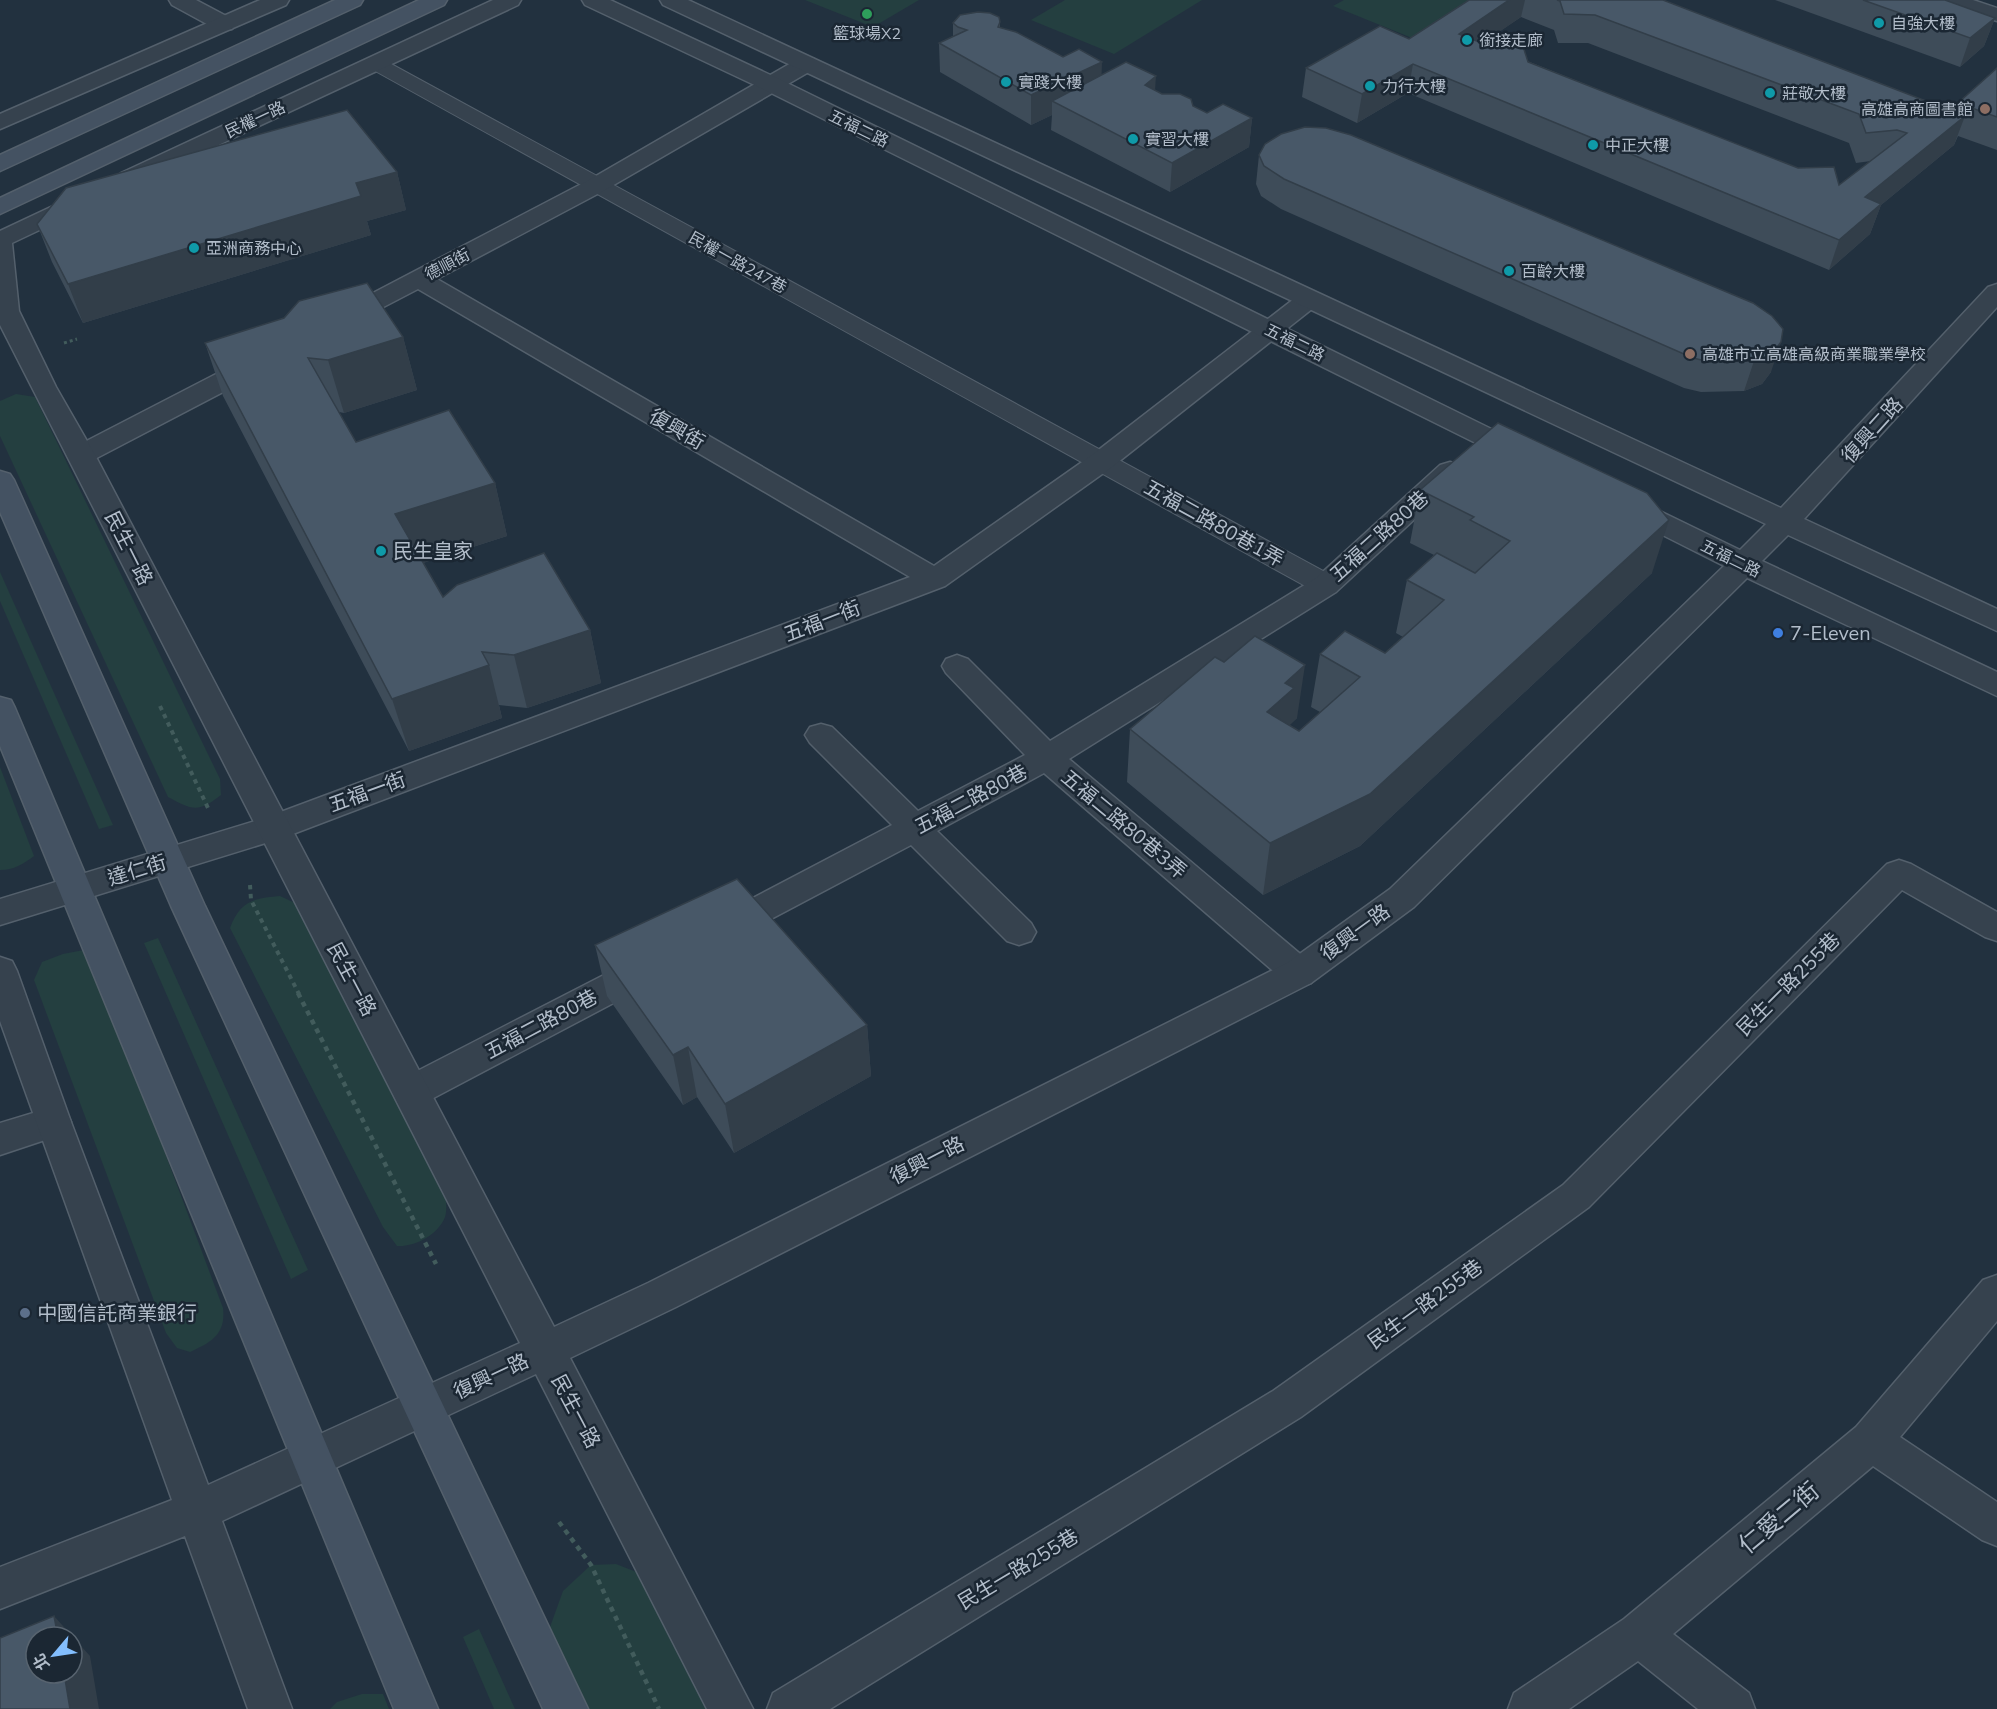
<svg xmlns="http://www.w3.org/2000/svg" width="1997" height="1709" viewBox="0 0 1997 1709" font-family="'Nunito Sans','Noto Sans TC',sans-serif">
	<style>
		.green { fill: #243f40 }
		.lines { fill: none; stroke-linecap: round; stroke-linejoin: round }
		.service-casing { stroke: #54606c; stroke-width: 2 }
		.minor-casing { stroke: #54606c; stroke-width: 3 }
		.tertiary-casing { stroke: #54606c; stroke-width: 3 }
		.secondary-casing { stroke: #54606c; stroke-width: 3 }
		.path-far2 { stroke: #425c5c; stroke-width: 3; stroke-dasharray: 3 3; stroke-linecap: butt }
		.path-far1 { stroke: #425c5c; stroke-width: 4; stroke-dasharray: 4.5 4.5; stroke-linecap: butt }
		.path { stroke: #425c5c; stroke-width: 4.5; stroke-dasharray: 5 5; stroke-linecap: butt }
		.service { fill: #36424e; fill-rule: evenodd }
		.minor { fill: #36424e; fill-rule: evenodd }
		.tertiary { fill: #36424e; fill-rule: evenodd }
		.secondary { fill: #445262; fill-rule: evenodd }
		.wall { fill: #3e4c59; fill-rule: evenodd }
		.shaded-wall { fill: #323e49 }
		.building { fill: #485868; stroke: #323e49; stroke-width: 1.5 }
		.leisure-dot { fill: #2e9e5b; stroke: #1b2733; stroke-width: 2 }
		.culture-dot { fill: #0f9aa8; stroke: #1b2733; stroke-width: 2 }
		.education-dot { fill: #8d6e63; stroke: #1b2733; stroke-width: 2 }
		.shop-dot { fill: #3f7fe0; stroke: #1b2733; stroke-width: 2 }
		.service-dot { fill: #5c6f8a; stroke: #1b2733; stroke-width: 2 }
		.labels { text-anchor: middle; stroke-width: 5; stroke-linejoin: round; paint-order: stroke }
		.far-poi-label { font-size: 16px; fill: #b2bdca; stroke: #1b2733; text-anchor: start }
		.far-street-label { font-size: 16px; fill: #b2bdca; stroke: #1b2733 }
		.street-label { font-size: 20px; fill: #b2bdca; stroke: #1b2733 }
		.poi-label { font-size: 20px; fill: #b2bdca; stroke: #1b2733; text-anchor: start }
		.near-street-label { font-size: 24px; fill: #b2bdca; stroke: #1b2733 }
	</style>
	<rect width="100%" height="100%" fill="#22313f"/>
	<!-- green -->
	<g class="green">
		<polygon points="805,0 919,0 873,27"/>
		<polygon points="1065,0 1202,0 1114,54 1031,20"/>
		<polygon points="1344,0 1487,0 1422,42 1333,6"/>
		<path d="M16,394L35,397L220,779L221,795C198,813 192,810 168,797L0,436V401Z"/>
		<polygon points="0,572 113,825 99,829 0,601"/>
		<path d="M0,767L34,856C23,864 14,870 0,870Z"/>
		<path d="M280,896L297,904L446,1197C446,1203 447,1211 445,1217C438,1235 415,1247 397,1246L383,1227L230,928C240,901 254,898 280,896Z"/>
		<polygon points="158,938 308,1270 291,1279 144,943"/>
		<path d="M84,950L92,958L223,1308C226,1334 212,1342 190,1352L177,1348L166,1333L34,980L42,962L63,954Z"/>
		<polygon points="616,1564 644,1575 708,1709 589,1709 550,1627 563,1591 591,1565"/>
		<polygon points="479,1629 515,1709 494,1709 463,1637"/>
		<polygon points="362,1694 383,1694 389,1709 330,1709 337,1702"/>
	</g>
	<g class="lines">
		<defs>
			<polygon id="service" points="375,57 382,59 1336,578 1340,585 1336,592 1326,594 1316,592 368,67 364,63 368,59"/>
			<g id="minor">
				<polygon points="169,0 196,0 232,19 235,24 232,29 224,30 216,29 172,5"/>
				<polygon points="1941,0 1973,0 1997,8 1997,21 1944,5"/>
				<polygon points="806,57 814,59 817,64 814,69 605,190 437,279 934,566 1092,455 1299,295 1308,292 1317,295 1321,300 1317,305 1112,467 945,586 285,837 0,925 0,899 262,819 910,577 418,289 347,326 338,329 329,326 325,321 329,316 589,180 798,59"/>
				<polygon points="258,355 267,357 271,363 267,369 91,461 81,464 71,461 67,455 71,449 249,357"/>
				<polygon points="1450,462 1460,465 1464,471 1460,477 1336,592 1069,759 1311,963 1316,973 1311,983 1299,987 1287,983 1044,773 937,831 1031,923 1036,932 1031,941 1019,945 1007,941 911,845 735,938 723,942 711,938 706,929 711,920 892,825 810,743 805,735 810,727 821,724 832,727 918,811 1025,755 946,673 942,666 946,659 957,655 968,659 1050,741 1316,578 1440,465"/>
				<polygon points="1899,860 1911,864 1997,912 1997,941 1985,937 1902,890 1589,1207 1301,1417 830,1709 767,1709 773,1693 1273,1391 1563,1185 1887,864"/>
				<polygon points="645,956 657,960 662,970 657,980 424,1103 411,1107 398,1103 393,1092 398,1081 633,960"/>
				<polygon points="53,1107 66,1111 71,1122 66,1133 0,1155 0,1123"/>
				<polygon points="1997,1275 1997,1321 1900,1437 1997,1502 1997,1546 1982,1540 1873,1466 1673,1634 1749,1693 1755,1709 1698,1709 1638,1661 1569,1709 1508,1709 1514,1693 1624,1619 1856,1427 1983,1280"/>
			</g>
			<g id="tertiary">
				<polygon points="260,0 289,0 286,5 0,129 0,114"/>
				<polygon points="493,0 521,0 518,5 137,183 129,185 121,183 117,178 121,173"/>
				<polygon points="582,0 610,0 779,79 1534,450 1538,456 1534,462 1524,465 1514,462 763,89 585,5"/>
				<polygon points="660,0 688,0 1781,508 1988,287 1997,284 1997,307 1804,519 1997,609 1997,631 1788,535 1762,561 1997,672 1997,696 1747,578 1414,907 1311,983 676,1307 570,1358 753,1709 707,1709 536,1374 222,1521 292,1709 248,1709 185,1536 0,1609 0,1567 172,1500 0,1021 0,957 12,961 17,971 71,1122 208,1485 520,1343 0,325 0,231 72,197 80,195 88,197 92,202 88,207 12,243 19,311 56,387 95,455 554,1327 648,1283 1287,963 1390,889 1724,566 1617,512 1613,506 1617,500 1627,497 1637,500 1740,550 1766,524 663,5"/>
			</g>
			<g id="secondary">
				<polygon points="335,0 363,0 360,5 0,171 0,155"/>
				<polygon points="419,0 447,0 444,5 0,214 0,198"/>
				<polygon points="0,471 10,474 14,480 205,906 588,1709 543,1709 171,906 0,512"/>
				<polygon points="0,697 11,700 15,708 438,1709 394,1709 0,746"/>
			</g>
		</defs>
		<!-- service casing -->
		<use href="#service" class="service-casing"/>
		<!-- minor casing -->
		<use href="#minor" class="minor-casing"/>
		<!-- tertiary casing -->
		<use href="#tertiary" class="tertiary-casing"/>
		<!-- secondary casing -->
		<use href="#secondary" class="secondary-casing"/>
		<!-- path-far2 -->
		<polyline class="path-far2" points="64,343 77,339"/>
		<!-- path-far1 -->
		<g class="path-far1">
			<polyline points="160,706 208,808"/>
			<polyline points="250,885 251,900 299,994"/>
		</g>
		<!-- path -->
		<g class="path">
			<polyline points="298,993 436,1264"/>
			<polyline points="559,1522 591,1565 659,1709"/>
		</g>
		<!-- service -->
		<use href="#service" class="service"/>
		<!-- minor -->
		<use href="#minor" class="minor"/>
		<!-- tertiary -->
		<use href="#tertiary" class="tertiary"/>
		<!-- secondary -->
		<use href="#secondary" class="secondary"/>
	</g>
	<!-- wall -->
	<g class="wall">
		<path d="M1469,0H1663L1955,112L1958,103L1997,68V150L1958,136L1954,145L1881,205L1870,234L1829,270L1408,93L1357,123L1302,97L1306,68L1409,39ZM1521,17L1554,30L1558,43H1588L1849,143L1856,163L1871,161L1839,185L1482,43Z"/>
		<polygon points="1775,0 1945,0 1995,18 1984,46 1960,67"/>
		<polygon points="1000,22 1000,28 1102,75 1155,91 1193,106 1207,113 1252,118 1249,147 1170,192 1051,130 1052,115 1031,125 940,72 939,43 953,36 953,23"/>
		<polygon points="1259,155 1753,303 1771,372 1762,384 1744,391 1701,392 1684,388 1281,209 1261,196 1256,184"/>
		<polygon points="397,172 406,210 367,221 371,235 83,323 52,262 37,224"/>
		<polygon points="403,337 417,390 344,413 339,412 356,442 495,483 507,536 423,563 443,597 590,630 601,683 527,708 499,705 502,718 409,751 223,396 205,343"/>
		<polygon points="1420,490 1652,573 1360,846 1263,895 1127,782 1130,729 1297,718 1289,725 1299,731 1320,712 1311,707 1320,654 1385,653 1403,637 1396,633 1407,580 1434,555 1410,543"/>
		<polygon points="595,945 867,1025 871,1076 734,1153 697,1097 683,1105 607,996"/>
	</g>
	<!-- shaded-wall -->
	<g class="shaded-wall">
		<polygon points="1509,0 1525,0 1521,17 1454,63 1459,34"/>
		<polygon points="1995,18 1984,46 1960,67 1970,38"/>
		<polygon points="1102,62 1101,91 1052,101 1052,115 1031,125 1031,95"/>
		<polygon points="1413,64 1408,93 1357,123 1362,94"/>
		<polygon points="1156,76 1154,105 1145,85"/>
		<polygon points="1965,116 1954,145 1881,205 1870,234 1829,270 1839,240 1865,197"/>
		<polygon points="1252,118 1249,147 1170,192 1172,163"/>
		<polygon points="397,172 406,210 367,221 371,235 83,323 68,284 356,183"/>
		<polygon points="403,337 417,390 344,413 328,360"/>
		<polygon points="1781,342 1771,372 1762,384 1744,391 1754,361"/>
		<polygon points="495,483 507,536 410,567 395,514"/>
		<polygon points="1669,520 1652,573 1360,846 1263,895 1270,843"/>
		<polygon points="590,630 601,683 527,708 514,655"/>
		<polygon points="489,665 502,718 409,751 392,699"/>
		<polygon points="1305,665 1297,718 1288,727 1267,712 1285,683"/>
		<polygon points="867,1025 871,1076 734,1153 725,1104"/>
		<polygon points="688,1047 697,1097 683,1105 673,1055"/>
		<polygon points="54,1616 90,1656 99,1709 70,1709 64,1673 72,1673 72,1637 58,1637"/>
	</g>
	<!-- building -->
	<g class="building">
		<polygon points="1469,0 1509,0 1459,34 1492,47 1522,43 1528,62 1798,168 1834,167 1839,185 1907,133 1897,130 1866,133 1859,114 1595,15 1564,14 1560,1 1557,0 1663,0 1965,116 1865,197 1881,204 1839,240 1413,64 1362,94 1306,68 1380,26 1409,39"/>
		<polygon points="1863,0 1945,0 1995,18 1970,38"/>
		<polygon points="978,12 990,13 999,17 1000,22 998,27 1016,32 1063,57 1079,49 1102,62 1031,95 939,43 967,30 958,27 953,23 960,15"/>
		<polygon points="1126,62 1156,76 1145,85 1162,94 1180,94 1191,99 1193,106 1207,113 1223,104 1252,118 1172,163 1052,101"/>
		<polygon points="1997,68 1997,117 1958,103"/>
		<polygon points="347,110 397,172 356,183 361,196 68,284 37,224 66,188"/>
		<polygon points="1305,127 1326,128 1351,135 1753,303 1772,316 1783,329 1781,342 1772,354 1754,361 1710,362 1693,358 1284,179 1264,166 1259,155 1265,144 1281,134"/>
		<polygon points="367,283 403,337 328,360 308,358 356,442 449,410 495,483 395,514 443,597 457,585 544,553 590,630 514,655 482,652 489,665 392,699 205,343 284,318 299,301"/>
		<polygon points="1498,423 1647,493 1669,520 1370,794 1270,843 1130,729 1215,657 1224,662 1255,636 1305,665 1285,683 1294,688 1267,712 1299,731 1360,677 1320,654 1345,631 1385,653 1444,600 1407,580 1437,553 1475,573 1510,541 1470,520 1474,517 1420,490"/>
		<polygon points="737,879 867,1025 725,1104 688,1047 673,1055 595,945"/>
		<polygon points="54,1616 58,1637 36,1637 36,1673 64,1673 70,1709 0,1709 0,1638"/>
	</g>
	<!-- markers -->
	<circle class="leisure-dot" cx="867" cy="14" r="6"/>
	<g class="culture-dot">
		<circle cx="1879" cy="23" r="6"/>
		<circle cx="1467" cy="40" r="6"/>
		<circle cx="1006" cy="82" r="6"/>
		<circle cx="1370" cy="86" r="6"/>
		<circle cx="1770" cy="93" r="6"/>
		<circle cx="1133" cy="139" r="6"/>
		<circle cx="1593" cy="145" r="6"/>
		<circle cx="194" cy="248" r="6"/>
		<circle cx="1509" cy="271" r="6"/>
		<circle cx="381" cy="551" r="6"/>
	</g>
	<g class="education-dot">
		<circle cx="1985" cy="109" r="6"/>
		<circle cx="1690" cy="354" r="6"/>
	</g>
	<circle class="shop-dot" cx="1778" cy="633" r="6"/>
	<circle class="service-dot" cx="25" cy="1313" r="6"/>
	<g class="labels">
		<!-- far-poi labels -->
		<g class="far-poi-label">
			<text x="1891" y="29">自強大樓</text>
			<text x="867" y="39" text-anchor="middle">籃球場X2</text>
			<text x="1479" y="46">銜接走廊</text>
			<text x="1018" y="88">實踐大樓</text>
			<text x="1382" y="92">力行大樓</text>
			<text x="1782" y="99">莊敬大樓</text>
			<text x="1973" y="115" text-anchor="end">高雄高商圖書館</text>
			<text x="1145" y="145">實習大樓</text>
			<text x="1605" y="151">中正大樓</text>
			<text x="206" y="254">亞洲商務中心</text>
			<text x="1521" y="277">百齡大樓</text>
			<text x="1702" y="360">高雄市立高雄高級商業職業學校</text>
		</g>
		<!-- far-street labels -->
		<g class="far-street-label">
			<text transform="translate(255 119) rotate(-25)" y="6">民權一路</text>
			<text transform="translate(859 128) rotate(26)" y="6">五福二路</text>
			<text transform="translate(738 262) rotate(29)" y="6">民權一路247巷</text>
			<text transform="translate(447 264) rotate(-28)" y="6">德順街</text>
			<text transform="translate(1295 342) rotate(26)" y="6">五福二路</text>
			<text transform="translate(1731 558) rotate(26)" y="6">五福二路</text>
		</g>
		<!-- street labels -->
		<g class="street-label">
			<text transform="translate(677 429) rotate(30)" y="7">復興街</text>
			<text transform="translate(1872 430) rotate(-48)" y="7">復興二路</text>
			<text transform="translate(1214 523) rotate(29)" y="7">五福二路80巷1弄</text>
			<text transform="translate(1379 536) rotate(-42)" y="7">五福二路80巷</text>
			<text transform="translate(129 548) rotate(63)" y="7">民生一路</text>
			<text transform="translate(822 621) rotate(-21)" y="7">五福一街</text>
			<text transform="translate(367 792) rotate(-20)" y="7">五福一街</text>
			<text transform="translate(971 799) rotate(-28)" y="7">五福二路80巷</text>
			<text transform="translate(1124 824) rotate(40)" y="7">五福二路80巷3弄</text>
			<text transform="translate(137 870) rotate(-17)" y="7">達仁街</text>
			<text transform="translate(1355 932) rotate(-36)" y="7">復興一路</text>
			<text transform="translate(352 979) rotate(62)" y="7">民生一路</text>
			<text transform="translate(1788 984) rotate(-45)" y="7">民生一路255巷</text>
			<text transform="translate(541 1024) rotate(-28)" y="7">五福二路80巷</text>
			<text transform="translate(927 1160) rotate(-27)" y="7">復興一路</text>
			<text transform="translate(1425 1304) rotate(-36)" y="7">民生一路255巷</text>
			<text transform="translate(491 1376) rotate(-25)" y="7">復興一路</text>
			<text transform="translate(576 1411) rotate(62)" y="7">民生一路</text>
			<text transform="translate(1018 1569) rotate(-31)" y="7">民生一路255巷</text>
		</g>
		<!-- poi labels -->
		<g class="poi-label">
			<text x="393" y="558">民生皇家</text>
			<text x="1790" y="640">7-Eleven</text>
			<text x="37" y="1320">中國信託商業銀行</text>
		</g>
		<!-- near-street labels -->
		<g class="near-street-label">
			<text transform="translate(1779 1518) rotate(-40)" y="8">仁愛二街</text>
		</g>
	</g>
	<!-- north arrow -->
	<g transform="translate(54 1655) rotate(241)"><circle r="28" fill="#1b2733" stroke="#57636f" stroke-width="1.5"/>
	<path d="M0-4.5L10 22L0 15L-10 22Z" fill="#83befe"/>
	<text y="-9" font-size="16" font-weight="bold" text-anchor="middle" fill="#b2bdca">北</text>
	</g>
</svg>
